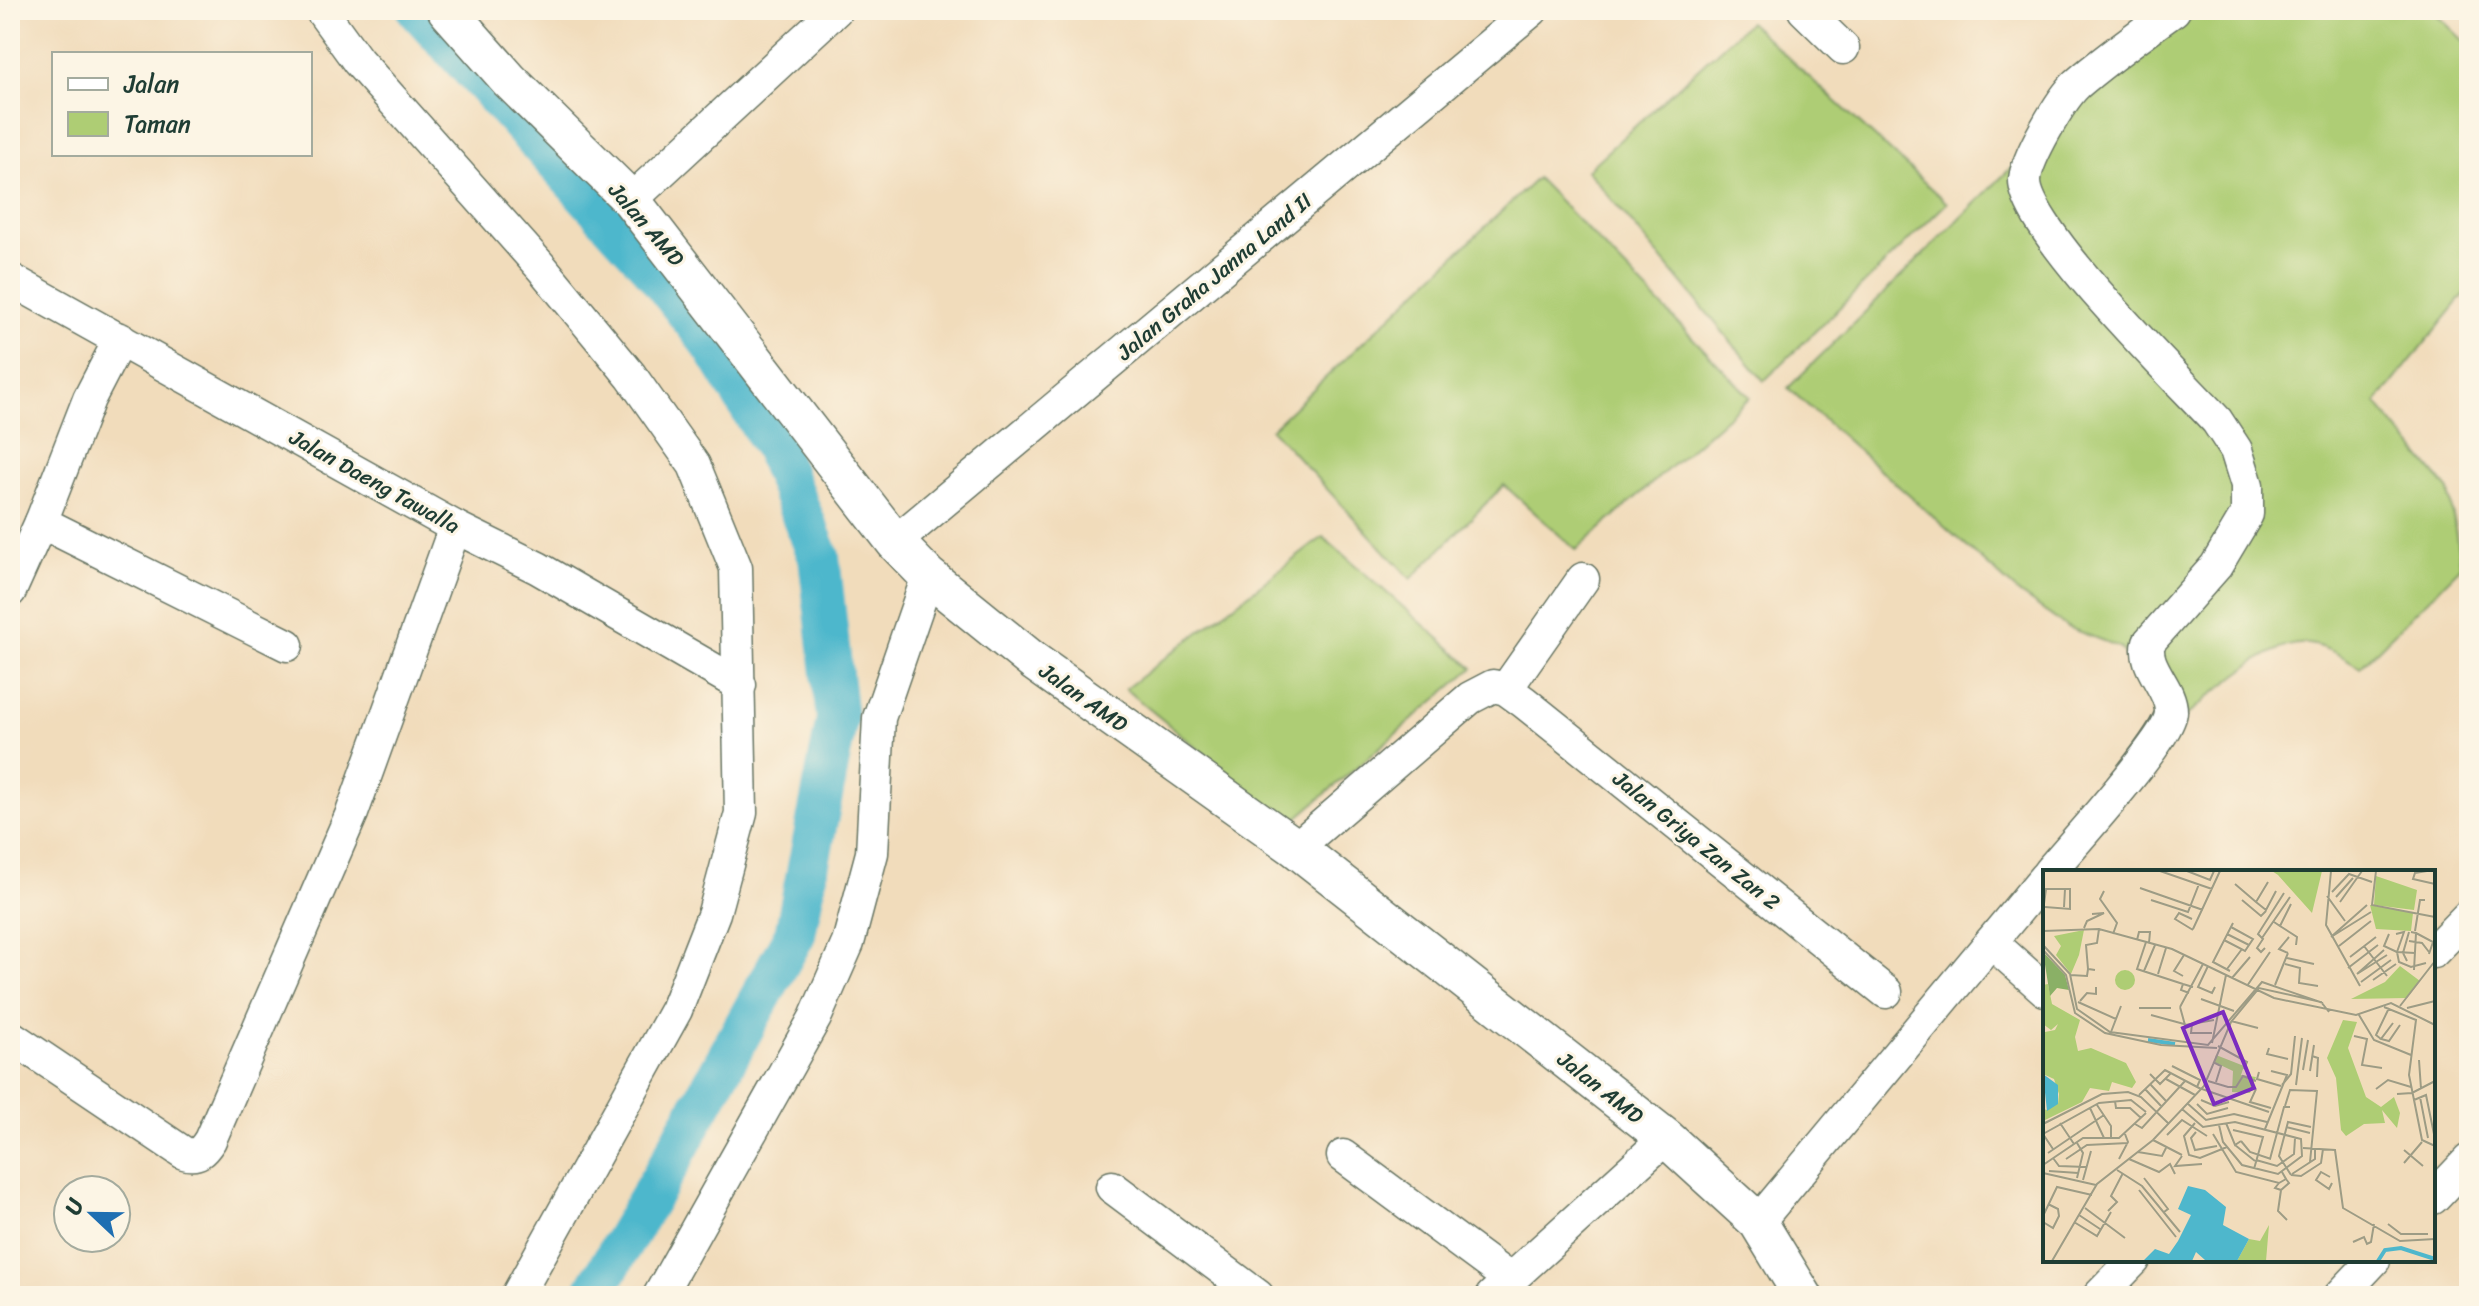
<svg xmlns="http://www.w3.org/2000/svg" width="2479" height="1306" viewBox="0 0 2479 1306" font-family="Sriracha,sans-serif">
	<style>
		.green { fill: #aecd74; stroke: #668554; stroke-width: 2 }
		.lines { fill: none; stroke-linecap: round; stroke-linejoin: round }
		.canal { stroke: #4eb7cc; stroke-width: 42 }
		.minor-casing { stroke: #687563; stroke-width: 35 }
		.tertiary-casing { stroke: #687563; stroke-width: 41 }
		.minor { stroke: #fff; stroke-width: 32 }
		.tertiary { stroke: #fff; stroke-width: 38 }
		.labels { text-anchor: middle; stroke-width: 6; stroke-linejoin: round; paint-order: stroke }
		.street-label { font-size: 22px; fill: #1f3d34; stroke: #fcf5e5 }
		.inset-river { fill: none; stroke: #4eb7cc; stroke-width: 4 }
		.inset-road { fill: none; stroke: #9d9c85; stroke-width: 2 }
		.view { fill: #7b2cbf; fill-opacity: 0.15; stroke: #7b2cbf; stroke-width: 4 }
		.inset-edge { fill: none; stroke: #1f3d34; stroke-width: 4 }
	</style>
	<rect width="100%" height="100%" fill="#fcf5e5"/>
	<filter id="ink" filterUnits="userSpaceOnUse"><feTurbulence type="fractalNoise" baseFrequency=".0125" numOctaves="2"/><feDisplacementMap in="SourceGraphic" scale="16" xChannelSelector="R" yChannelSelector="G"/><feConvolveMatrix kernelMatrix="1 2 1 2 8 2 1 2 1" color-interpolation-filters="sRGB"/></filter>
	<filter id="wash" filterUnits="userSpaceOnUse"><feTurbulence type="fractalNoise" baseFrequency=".006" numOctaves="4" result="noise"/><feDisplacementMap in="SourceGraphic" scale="32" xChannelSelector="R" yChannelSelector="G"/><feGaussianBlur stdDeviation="1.8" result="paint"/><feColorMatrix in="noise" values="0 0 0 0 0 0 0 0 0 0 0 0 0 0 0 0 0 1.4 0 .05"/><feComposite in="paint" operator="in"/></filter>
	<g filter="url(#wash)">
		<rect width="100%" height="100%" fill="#f1dcbb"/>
		<!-- green -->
		<g class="green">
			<path d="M2185,10H2432L2469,46V289L2376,403L2449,491L2461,567L2360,667C2344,657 2328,647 2308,644C2270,639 2214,694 2185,717L2119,647L2067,627L2020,594L1788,388L2096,84Z"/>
			<polygon points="1749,22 1947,203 1764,381 1587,170"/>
			<polygon points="1537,178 1750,397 1576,550 1504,485 1411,579 1271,429"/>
			<polygon points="1323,537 1473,668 1290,824 1125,689"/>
		</g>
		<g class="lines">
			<!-- canal -->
			<polyline class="canal" points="418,10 654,270 713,346 774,447 819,557 837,719 795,934 669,1164 592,1296"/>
		</g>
	</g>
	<g filter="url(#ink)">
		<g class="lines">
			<defs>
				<g id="minor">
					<polyline points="321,10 358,61 542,268 631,376 694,465 736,568 741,813 714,913 676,1010 517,1296"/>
					<polyline points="1804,10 1843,48"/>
					<polyline points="631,200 836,10"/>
					<polyline points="10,279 455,527 538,568 740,685"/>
					<polyline points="41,522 287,645"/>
					<polyline points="895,542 1532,10"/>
					<polyline points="10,591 41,522 89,399 120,339"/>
					<polyline points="1506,689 1583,579"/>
					<polyline points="1296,848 1470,698 1493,686 1506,689 1524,702 1886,992"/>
					<path d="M2049,872C2070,847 2172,735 2171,711C2171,687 2142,667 2149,642L2216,566L2247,514V485L2236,450L2217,421C2179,380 2023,228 2025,180C2026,159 2061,99 2077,84C2107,58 2141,34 2174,10"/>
					<polyline points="1991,942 2045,990"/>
					<polyline points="2433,952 2469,915"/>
					<path d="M10,1036L184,1153C198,1157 203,1151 210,1140L352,813L455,527"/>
					<polyline points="1343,1156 1511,1280"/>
					<polyline points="1112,1187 1258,1296"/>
					<polyline points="2433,1198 2469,1160"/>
					<polyline points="1758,1222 2045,877"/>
					<polyline points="659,1296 815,1018 848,943 872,853 879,718 928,576"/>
					<polyline points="1492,1296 1666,1138"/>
					<polyline points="2099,1296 2134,1260"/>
					<polyline points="2340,1296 2374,1260"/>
				</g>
				<polyline id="tertiary" points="447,10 509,80 631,200 895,542 928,576 1033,661 1296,848 1666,1138 1758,1222 1803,1296"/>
			</defs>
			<!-- minor casing -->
			<use href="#minor" class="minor-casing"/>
			<!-- tertiary casing -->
			<use href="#tertiary" class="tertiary-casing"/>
			<!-- minor -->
			<use href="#minor" class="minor"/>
			<!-- tertiary -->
			<use href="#tertiary" class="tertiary"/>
		</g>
	</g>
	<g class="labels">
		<!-- street labels -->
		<g class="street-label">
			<text transform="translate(647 224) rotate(49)" y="8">Jalan AMD</text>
			<text transform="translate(1214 276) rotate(-40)" y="8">Jalan Graha Janna Land II</text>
			<text transform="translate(375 481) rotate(29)" y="8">Jalan Daeng Tawalla</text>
			<text transform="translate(1084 697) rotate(35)" y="8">Jalan AMD</text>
			<text transform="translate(1697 840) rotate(39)" y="8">Jalan Griya Zan Zan 2</text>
			<text transform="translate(1601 1087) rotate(38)" y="8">Jalan AMD</text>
		</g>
	</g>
	<!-- overview -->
	<g transform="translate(2043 870)">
		<rect width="392" height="392" fill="#f1dcbb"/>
		<path d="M229,1H279L269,43L235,5ZM333,6L374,20L371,40L331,35ZM327,35L370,43L368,61L333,59ZM41,60L36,85L28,104L13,85L18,76L11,66ZM357,96L377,111L364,128L308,129L342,112ZM72 110a10 10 0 1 1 20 0a10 10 0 1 1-20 0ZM5,114L9,134L37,150L32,167L35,181L48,178L83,193L93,212L89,218L69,212L66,221L47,218L39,232L0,251V239L4,240L6,232L15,234L16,224L11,209L0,204V155L2,162L12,160L15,154L8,160L0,154V115ZM300,150L314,152L305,178L323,227L338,237L351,227L357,243L354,258L339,240L342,253L321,254L303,266L298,260L293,208L284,188ZM173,185L201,196L198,205L213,207L207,223L189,222L190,201L171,192ZM226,355L223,391H194L206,369L217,371Z" fill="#aecd74"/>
		<path d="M0,82L22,105L26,120L14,118L7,126Z" fill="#8ab066"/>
		<path d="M0,204L15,215V234L4,241ZM145,316L162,320L183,337L180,355L206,369L194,391L162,390L153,382L149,391H100L112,379L126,384L135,371L148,345L135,339Z" fill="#4eb7cc"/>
		<path class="inset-river" d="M105,170L132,174M335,391L342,380L358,378L392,389"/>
		<path class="inset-road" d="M117,1L169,19M144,1L167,10L171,1M288,1L283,55L317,116M333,1L329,35L392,47M384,1L372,3L370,9L392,14M225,12L213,32L223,40L233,21M192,14L213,32M97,18L160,40M61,21L57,29L74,53L70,64M289,22L306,4L329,12M284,26L302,51M293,27L310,8M108,30L145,42L156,14M199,30L218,46L223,41M297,32L319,1M2,37L27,39V19H22M0,41L3,19H22L21,37M149,49L136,43L132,49L150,60M231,52L237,56L248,34M237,56L254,67L253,75M41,58L44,51L61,43L49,44M150,59L177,1M0,61L56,59L129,79L231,128L313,145L348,133L392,155M372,61L377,30H382M368,62L373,63L371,100M373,63L390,72L386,84M184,64L206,75M346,64L341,76L354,82L356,92L368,97L383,93M353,64L361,62L354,82L372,83M289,66L324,35M288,67L328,42M219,68L247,27M94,70L96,62H107L106,73M181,70L202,81L210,69L188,57M366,71L379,73L386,82M103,72L94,99L140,114M0,75L27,104L34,139L67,162L165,175L219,112L280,133M296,76L328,51M321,76L344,106M222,78L218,82L214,78L220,69L215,64L241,23M0,80L23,105L32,143L62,163L118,175L174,178M245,83L236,79L246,67M307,87L333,67M244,88L271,94M364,91L360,83L366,62M242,94L257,98L256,113L275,116M165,96L155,117L169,123L172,117M305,98L335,75M45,99L43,75L54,73L56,59M184,99L199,79M101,101L112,75M187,101L170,92L190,53M115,104L123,78M314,104L341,80M314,104L344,85M27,105L44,106L45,99L52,100M140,106L131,101L141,85M189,108L207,87M330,110L353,94M318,112L348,90M232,115L245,83M204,116L227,82M146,123L138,120L140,114L150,117M158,129L191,141M37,131L44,123L53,124V117M35,132L73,149M357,136L392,91M137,137L160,94M137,137L142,155L171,150M341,137L373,150L366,205L379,270L392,276M96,138H128M364,138L392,131M108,145L141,154M316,145L331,170L368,185M188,151L215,158M350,153L338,169L346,171L357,155M149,154L148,163H169M68,162L78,136M311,166L324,169L319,195L339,198M338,169L333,165L346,138M169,173L183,105M175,176L204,192L201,199M226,178L224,184L245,189M269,186L275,188L274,207M376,190L378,219M170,192L178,196L173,212M129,196L157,210L154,217M260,200L265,170M267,201L271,175M216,202L214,209L238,216M107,204L117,214L128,203M123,209L152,225M165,211L185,217H193L200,206L213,211M107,214L124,232M239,215L248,204L252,166M253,215L259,168M102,219L119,237M159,219L226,242M213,219L207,232L228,238M333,219L345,210L368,217M354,224L369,223L392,211M96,225L122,200L158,219M377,227L385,268M158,230L172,236L186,232M371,230L383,225L392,269M72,231L73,238H87L98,248M144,233L163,250L191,244L224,252M154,234L164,244L185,238M54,235L68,256V268M242,236L247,220L274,221L267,292M47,238L61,268M139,239L160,257L192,252L258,269L259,286L235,304L199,295L180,272L176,255M17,253L31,274M152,253L141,266L146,285L157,288L184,277M183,253L192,275L198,271M0,254L59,224L85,222L98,227L125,253M92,254L99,258L142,211M243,257L267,263M222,259L244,205L228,201M190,260L220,267L211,299M153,262L148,268L152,280L174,276M170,264L193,302L236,313L243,309L239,302M124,265L139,250L164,266M110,270L139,285M198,271L207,282L228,289M34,273L40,283L34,308M192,275L212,291M260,278L292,280L300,338L357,371L392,369M10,279L0,264L56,233L88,230L103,242M361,280L380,296M95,282L119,286L123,278M5,283L61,245M139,286L132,296L159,294M10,288L16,296L43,297M23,289L44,275L85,273M76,289L85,272L82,264M86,289L116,302L127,294L132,304M227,289L241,237H247M213,290L234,296L251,284L252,268M361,293L379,272M0,295L40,268H76L103,243M74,300L99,316L137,362M6,301L35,303M0,303L53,315M249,304L272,289V279M248,305L236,286L245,252L268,257M248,305L258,306L278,293L280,279M287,307L278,302L273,310L286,319L289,313M101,308L125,339L121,342M40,310L48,281M236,313L232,318L238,320L246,313L243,309M96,320L133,367M238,320L235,341L244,350M42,338L82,368M65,341L74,332L68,326L80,303M36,345L57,359M0,346L14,317L49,325M0,352L10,358L16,346L15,339L5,334M31,352L54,366L68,342M345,354L358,364H385M310,372L321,367L324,374L328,372L331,354M9,391L54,314L110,270L161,216L188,152L216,118L278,132L286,142"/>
		<path class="view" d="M180,142L211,218L171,234L140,158Z"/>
		<rect width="392" height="392" class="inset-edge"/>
	</g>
	<!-- margin -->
	<rect width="2479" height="1306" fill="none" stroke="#fcf5e5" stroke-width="40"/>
	<!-- legend -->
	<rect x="52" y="52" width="260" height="104" fill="#fcf5e5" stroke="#a4ab9e" stroke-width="2"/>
	<rect x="68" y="78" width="40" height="12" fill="#ffffff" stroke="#a4ab9e" stroke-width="2"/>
	<text x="124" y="92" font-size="24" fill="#1f3d34">Jalan</text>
	<rect x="68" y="112" width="40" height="24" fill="#aecd74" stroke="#a4ab9e" stroke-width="2"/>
	<text x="124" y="132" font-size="24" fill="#1f3d34">Taman</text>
	<!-- north arrow -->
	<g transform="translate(92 1214) rotate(292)"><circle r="38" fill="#fcf5e5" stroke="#a4ab9e" stroke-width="2"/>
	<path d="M0-6L14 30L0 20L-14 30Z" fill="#1f6fb2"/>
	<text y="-12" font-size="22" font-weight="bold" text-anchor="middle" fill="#1f3d34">U</text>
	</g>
</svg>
